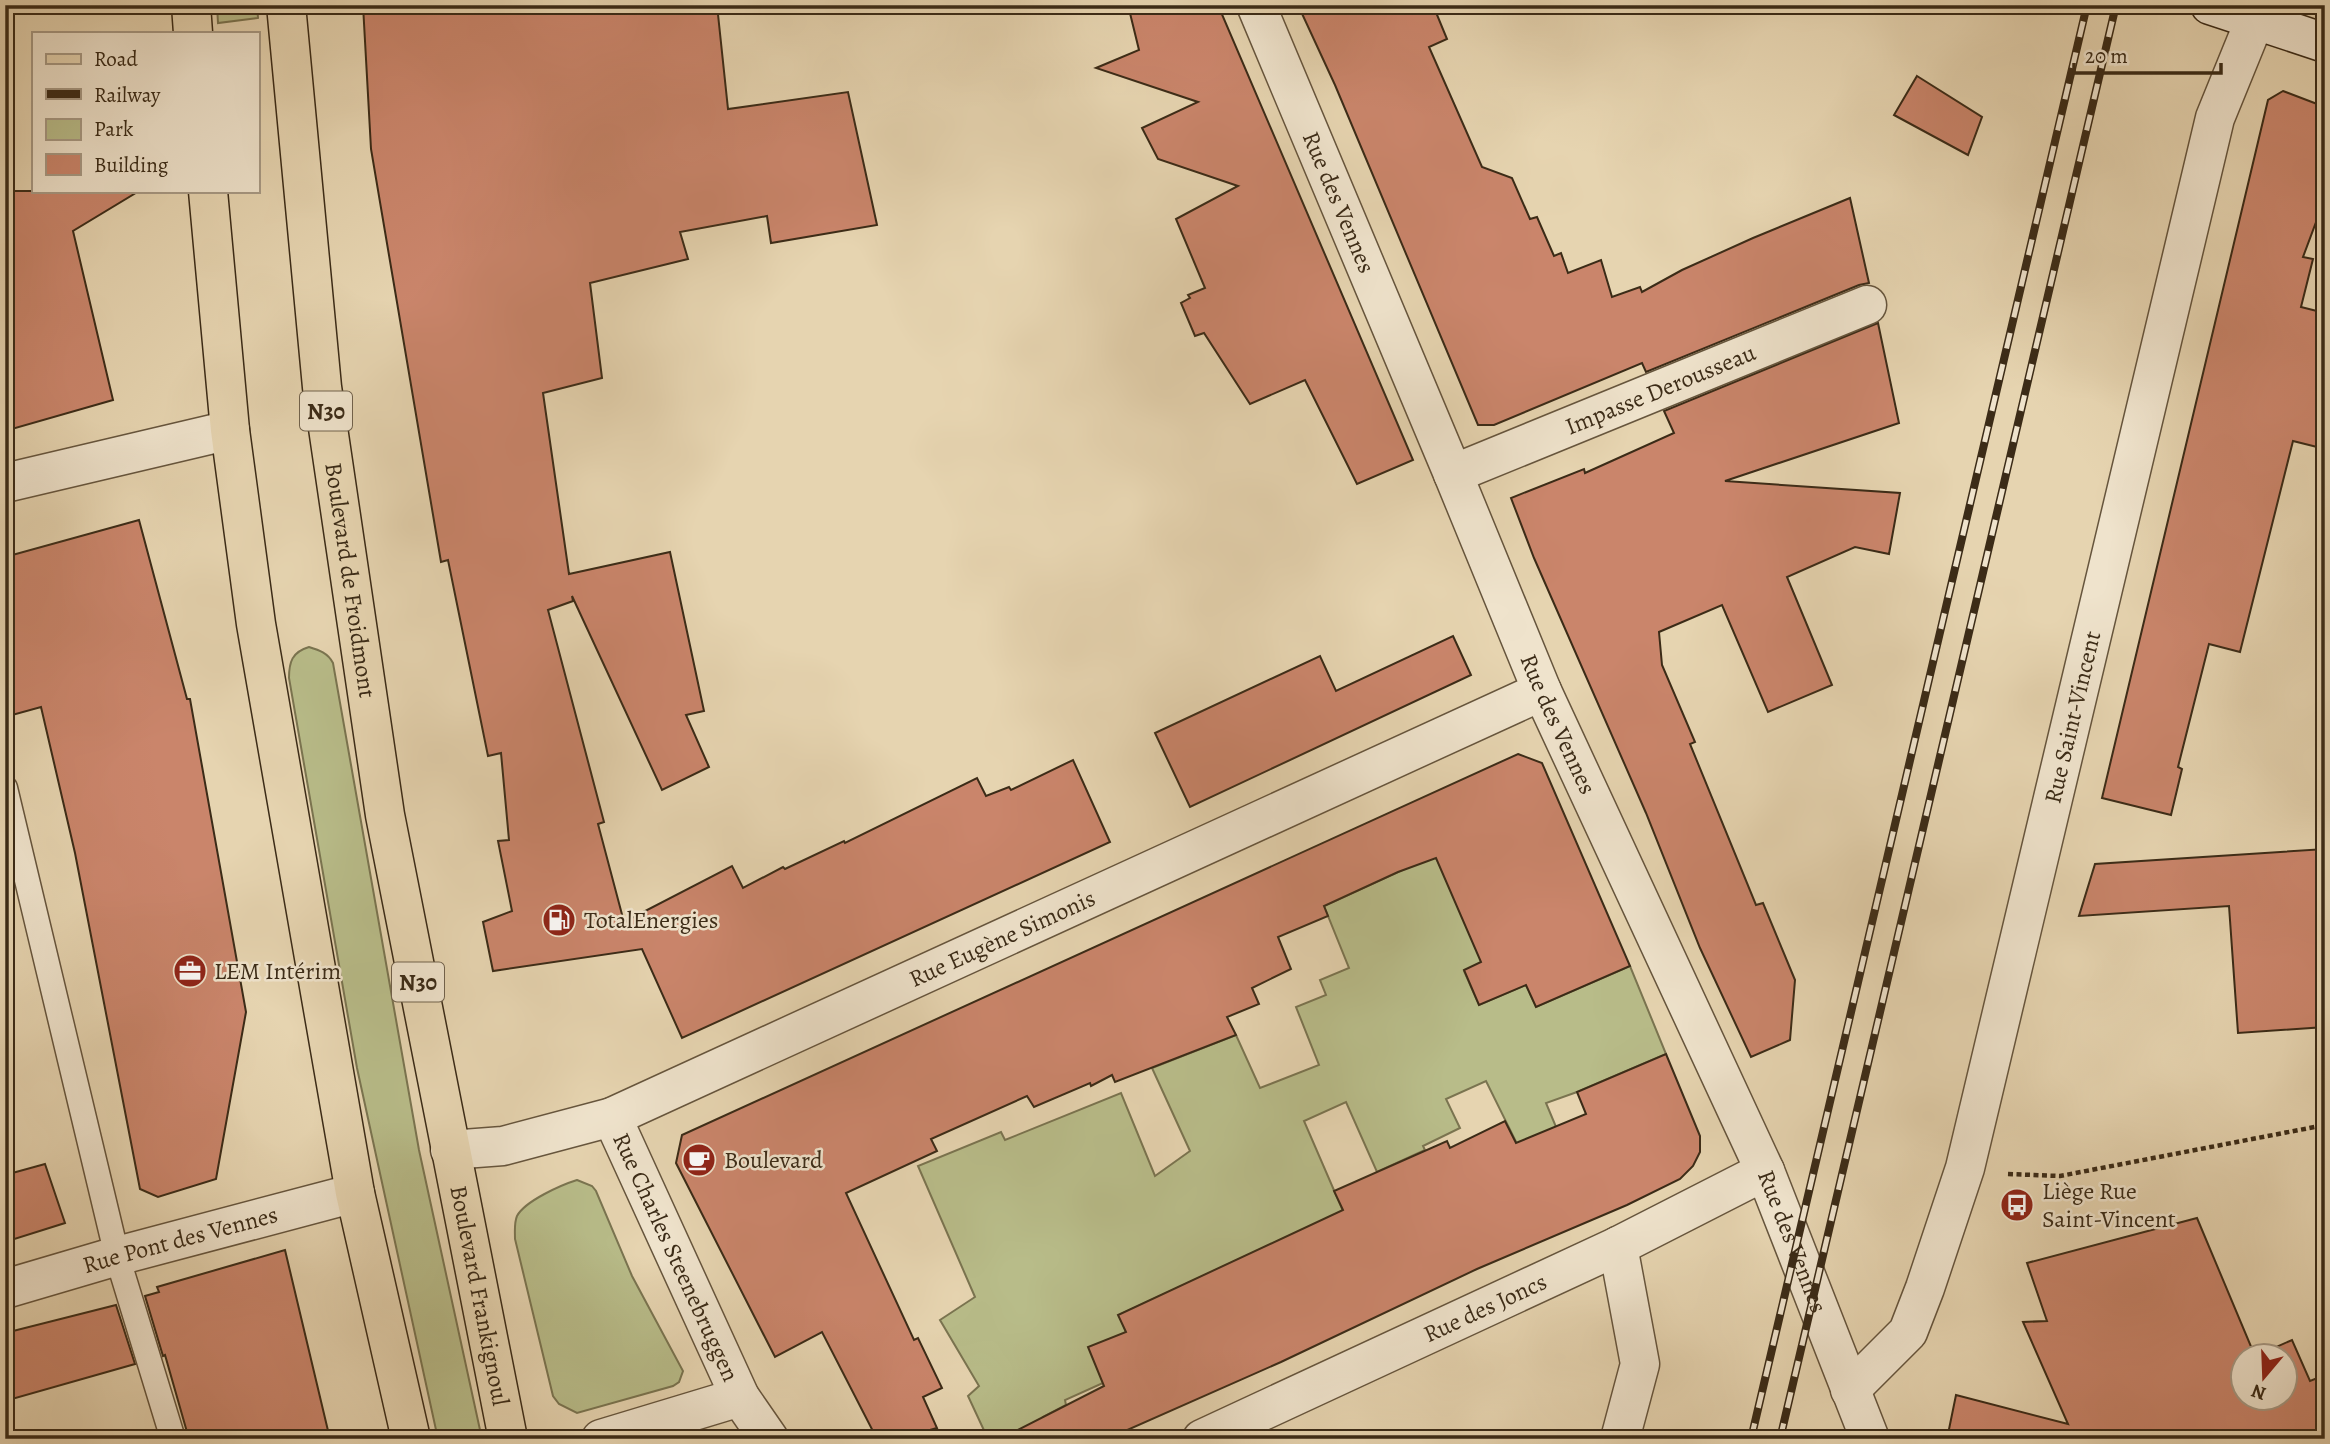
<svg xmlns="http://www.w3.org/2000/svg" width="2330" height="1444" viewBox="0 0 2330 1444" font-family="Alegreya,serif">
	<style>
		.green { fill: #b8bc89; stroke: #7a7450; stroke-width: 2 }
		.building { fill: #ca856b; stroke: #3b2b17; stroke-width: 2 }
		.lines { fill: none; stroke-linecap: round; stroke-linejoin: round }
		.lane-casing { stroke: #66553d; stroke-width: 27 }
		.street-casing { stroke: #66553d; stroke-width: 41 }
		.secondary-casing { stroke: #3b2b17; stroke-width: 41 }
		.primary-casing { stroke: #3b2b17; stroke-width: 41 }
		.path { stroke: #3b2b17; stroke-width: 4.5; stroke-dasharray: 5 3.5; stroke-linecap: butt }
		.lane { stroke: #efe3cc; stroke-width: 24 }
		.street { stroke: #efe3cc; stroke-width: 38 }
		.secondary { stroke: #efe3cc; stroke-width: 38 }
		.primary { stroke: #e6d4b0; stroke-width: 38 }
		.rail-casing { stroke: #3b2b17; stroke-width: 8 }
		.rail { stroke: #efe3cc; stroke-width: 5; stroke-dasharray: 16; stroke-linecap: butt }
		.labels { text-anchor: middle; stroke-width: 5; stroke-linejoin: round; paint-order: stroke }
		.shield { fill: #efe3cc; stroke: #71624d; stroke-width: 2 }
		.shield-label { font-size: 23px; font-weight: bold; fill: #3b2b17 }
		.street-label { font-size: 24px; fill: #3b2b17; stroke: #efe3cc }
		.poi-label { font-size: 24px; fill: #3b2b17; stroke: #efe3cc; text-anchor: start }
	</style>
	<rect width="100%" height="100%" fill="#e6d4b0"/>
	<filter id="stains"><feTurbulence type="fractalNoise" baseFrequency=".00286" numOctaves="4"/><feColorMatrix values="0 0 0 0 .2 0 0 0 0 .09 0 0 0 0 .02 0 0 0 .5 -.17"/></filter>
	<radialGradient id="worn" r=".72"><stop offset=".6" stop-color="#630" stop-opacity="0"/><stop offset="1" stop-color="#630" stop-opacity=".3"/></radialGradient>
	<!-- green -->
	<g class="green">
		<polygon points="217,5 257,5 258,18 218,23"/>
		<path d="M309,647C319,650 328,653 333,663L419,1150L482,1439H438L357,1068L289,678C289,662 292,652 309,647Z"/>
		<polygon points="1435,855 1483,962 1464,971 1479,1005 1526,985 1536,1007 1630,966 1666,1054 1577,1092 1546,1103 1564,1146 1527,1164 1486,1081 1446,1099 1460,1128 1423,1146 1425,1150 1377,1172 1346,1102 1304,1121 1343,1211 1119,1315 1126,1332 1103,1383 1065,1400 1066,1405 1043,1417 1052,1439 988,1439 968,1396 979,1386 940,1320 975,1297 918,1166 1001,1132 1005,1140 1121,1093 1155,1176 1190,1151 1152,1068 1236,1035 1260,1088 1319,1065 1296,1007 1326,995 1320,980 1349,968 1324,906"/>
		<path d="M577,1180L592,1186L596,1191L632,1276L683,1371L679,1382L673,1386L577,1413L559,1404L553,1396L515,1239C515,1231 514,1223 517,1216C525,1201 561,1185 577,1180Z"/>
	</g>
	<!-- building -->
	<g class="building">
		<polygon points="363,5 717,5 728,109 848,92 877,225 771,243 767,216 680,232 688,259 590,283 602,378 543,393 569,574 670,552 704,711 686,715 709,767 662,790 572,596 573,601 548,610 604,822 598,824 624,922 732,866 743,888 783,867 785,869 844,841 845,843 977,778 986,796 1009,787 1011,790 1073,760 1110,842 682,1038 642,949 493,971 483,922 512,911 498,841 509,840 501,753 488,756 448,560 441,562 371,149"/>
		<polygon points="1128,5 1218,5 1413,460 1357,484 1305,380 1250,404 1204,333 1195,336 1181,303 1190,298 1188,295 1205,288 1176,219 1238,186 1158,159 1142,128 1198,102 1096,68 1139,50"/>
		<polygon points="1298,5 1433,5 1447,39 1429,47 1482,167 1512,178 1530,219 1537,217 1554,256 1561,253 1568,273 1601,260 1612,297 1640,287 1642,292 1682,270 1753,238 1850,198 1869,283 1859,285 1646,372 1642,363 1494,425 1478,425 1335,85"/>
		<polygon points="1917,76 1982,117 1968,155 1894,115"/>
		<polygon points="2283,91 2325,107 2325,198 2303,257 2313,259 2301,307 2325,313 2325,449 2293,441 2240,652 2209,644 2178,767 2182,769 2171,815 2102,798 2268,100"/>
		<polygon points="5,191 139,191 73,231 113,400 5,431"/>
		<polygon points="1878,323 1899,423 1725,481 1900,493 1889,554 1855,547 1787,577 1832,685 1768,712 1722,605 1659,632 1662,665 1695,742 1690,744 1756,905 1763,903 1795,980 1790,1040 1751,1057 1700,948 1646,813 1534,558 1511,498 1584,469 1585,473 1674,433 1664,411"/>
		<polygon points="139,520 187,699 190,699 246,1012 216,1179 158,1197 140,1189 75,853 41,707 5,717 5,557"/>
		<polygon points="1453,636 1471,675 1190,807 1155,733 1320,656 1336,691"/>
		<polygon points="1518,754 1542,763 1630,966 1536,1007 1526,985 1479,1005 1464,970 1481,962 1436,858 1398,872 1324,906 1328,916 1278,937 1291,969 1252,988 1259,1004 1227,1017 1236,1035 1115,1082 1112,1075 1091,1086 1090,1083 1034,1107 1027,1096 931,1139 937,1151 846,1193 914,1340 918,1338 942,1388 923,1397 937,1428 930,1430 934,1439 877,1439 822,1332 775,1357 676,1163 682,1135"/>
		<polygon points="2325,849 2325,1027 2238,1033 2229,906 2079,916 2095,864"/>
		<polygon points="1666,1054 1700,1136 1700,1152 1693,1166 1680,1179 1627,1205 1477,1269 1281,1362 1107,1439 1000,1439 1104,1386 1088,1347 1126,1332 1118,1315 1343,1210 1334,1191 1447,1141 1450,1148 1505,1121 1516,1143 1586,1114 1577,1092"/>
		<polygon points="45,1164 65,1223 5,1242 5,1175"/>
		<polygon points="2197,1218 2255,1356 2243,1356 2243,1398 2285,1398 2285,1356 2256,1356 2292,1340 2310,1381 2325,1375 2325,1439 2075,1439 2072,1434 2072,1439 1947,1439 1956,1395 2068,1424 2023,1322 2047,1321 2027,1263"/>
		<polygon points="285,1250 330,1439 189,1439 165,1355 163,1356 145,1296 159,1292 157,1287"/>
		<polygon points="116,1305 135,1364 5,1401 5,1333"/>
	</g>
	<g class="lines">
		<defs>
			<polyline id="lane" points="5,788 117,1256 173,1439"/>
			<g id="street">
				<path id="s1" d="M1256,5L1453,474L1542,691L1765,1171L1870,1439"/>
				<path id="s2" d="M1453,474L1867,305"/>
				<polyline points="5,483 230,430"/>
				<path id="s3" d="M612,1117L740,1397L769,1439"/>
				<path id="s4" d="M450,1150L503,1146L612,1117L1542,691"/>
				<polyline points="1618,1246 1640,1364 1620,1439"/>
				<path id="s5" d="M5,1289L117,1256L355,1193"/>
				<path id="s6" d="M1850,1390L1908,1332L1925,1288L1965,1168L2215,118L2261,5"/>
				<polyline points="601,1439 740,1397"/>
				<path id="s7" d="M1202,1439L1618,1246L1765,1171"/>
			</g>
			<polyline id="secondary" points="2210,5 2325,43"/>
			<g id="primary">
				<polyline points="191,5 193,33"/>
				<path id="s8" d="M286,5L322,387L385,815L508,1439"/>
				<polyline points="208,191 230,430 256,624 355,1193 411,1439"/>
			</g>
		</defs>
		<!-- lane casing -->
		<use href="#lane" class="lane-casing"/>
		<!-- street casing -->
		<use href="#street" class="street-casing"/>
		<!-- secondary casing -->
		<use href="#secondary" class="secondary-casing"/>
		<!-- primary casing -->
		<use href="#primary" class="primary-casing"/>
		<!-- path -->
		<polyline class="path" points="2008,1174 2060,1176 2325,1125"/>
		<!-- lane -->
		<use href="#lane" class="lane"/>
		<!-- street -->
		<use href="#street" class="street"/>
		<!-- secondary -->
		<use href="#secondary" class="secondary"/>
		<!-- primary -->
		<use href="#primary" class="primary"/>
		<defs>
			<g id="rail">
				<polyline points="1751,1439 2087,5"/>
				<polyline points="1780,1439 2116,5"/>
			</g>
		</defs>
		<!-- rail casing -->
		<use href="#rail" class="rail-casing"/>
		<!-- rail -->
		<use href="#rail" class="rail"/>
	</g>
	<!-- icons -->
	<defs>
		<symbol id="fuel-disc" viewBox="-11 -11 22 22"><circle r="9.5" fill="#8f2418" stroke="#efe3cc"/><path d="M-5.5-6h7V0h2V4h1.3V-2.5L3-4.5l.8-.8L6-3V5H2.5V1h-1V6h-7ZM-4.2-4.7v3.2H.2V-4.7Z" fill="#fff"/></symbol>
		<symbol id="office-disc" viewBox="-11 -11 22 22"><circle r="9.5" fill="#8f2418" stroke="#efe3cc"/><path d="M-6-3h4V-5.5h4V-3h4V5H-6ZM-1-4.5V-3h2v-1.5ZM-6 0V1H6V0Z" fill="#fff"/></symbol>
		<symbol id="cafe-disc" viewBox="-11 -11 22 22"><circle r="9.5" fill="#8f2418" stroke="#efe3cc"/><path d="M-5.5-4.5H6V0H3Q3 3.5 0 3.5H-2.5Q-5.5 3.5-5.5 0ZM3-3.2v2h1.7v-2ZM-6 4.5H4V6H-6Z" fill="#fff"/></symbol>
		<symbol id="bus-disc" viewBox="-11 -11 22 22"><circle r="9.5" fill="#8f2418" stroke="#efe3cc"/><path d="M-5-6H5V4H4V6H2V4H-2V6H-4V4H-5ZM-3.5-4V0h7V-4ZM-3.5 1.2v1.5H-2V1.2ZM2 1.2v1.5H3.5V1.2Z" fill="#fff"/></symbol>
	</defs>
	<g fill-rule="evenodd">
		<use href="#fuel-disc" x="540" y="901" width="38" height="38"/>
		<use href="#office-disc" x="171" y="952" width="38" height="38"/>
		<use href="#cafe-disc" x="680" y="1141" width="38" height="38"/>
		<use href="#bus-disc" x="1998" y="1186" width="38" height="38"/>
	</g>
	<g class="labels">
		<!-- shield labels -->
		<g class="shield">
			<rect x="300" y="391.5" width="52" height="39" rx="5"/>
			<rect x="392" y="962.5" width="52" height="39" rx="5"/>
		</g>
		<g class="shield-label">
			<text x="326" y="419">N30</text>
			<text x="418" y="990">N30</text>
		</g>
		<!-- street labels -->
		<g class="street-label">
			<text dy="8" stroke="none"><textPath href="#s1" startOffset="214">Rue des Vennes</textPath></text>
			<text dy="8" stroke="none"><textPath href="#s2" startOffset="224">Impasse Derousseau</textPath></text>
			<text dy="8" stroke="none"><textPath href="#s8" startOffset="579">Boulevard de Froidmont</textPath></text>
			<text dy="8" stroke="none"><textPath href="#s6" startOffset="719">Rue Saint-Vincent</textPath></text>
			<text dy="8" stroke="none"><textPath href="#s1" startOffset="780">Rue des Vennes</textPath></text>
			<text dy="8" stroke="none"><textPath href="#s4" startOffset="595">Rue Eugène Simonis</textPath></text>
			<text dy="8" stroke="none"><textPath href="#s5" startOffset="182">Rue Pont des Vennes</textPath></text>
			<text dy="8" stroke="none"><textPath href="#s1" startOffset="1348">Rue des Vennes</textPath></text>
			<text dy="8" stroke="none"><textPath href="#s3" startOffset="154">Rue Charles Steenebruggen</textPath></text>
			<text dy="8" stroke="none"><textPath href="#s8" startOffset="1306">Boulevard Frankignoul</textPath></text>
			<text dy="8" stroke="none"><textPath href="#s7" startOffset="312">Rue des Joncs</textPath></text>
		</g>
		<!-- poi labels -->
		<g class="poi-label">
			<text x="584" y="928">TotalEnergies</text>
			<text x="214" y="979">LEM Intérim</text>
			<text x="724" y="1168">Boulevard</text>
			<text x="2042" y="1199">Liège Rue<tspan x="2042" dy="28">Saint-Vincent</tspan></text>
		</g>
	</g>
	<!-- margin -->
	<rect width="2330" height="1444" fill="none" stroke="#e6d4b0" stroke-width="28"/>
	<rect x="7" y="7" width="2316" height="1430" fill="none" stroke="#3b2b17" stroke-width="3.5"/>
	<rect x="14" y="14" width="2302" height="1416" fill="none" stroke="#3b2b17" stroke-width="2"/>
	<!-- legend -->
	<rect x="32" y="32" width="228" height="161" fill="#efe3cc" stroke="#a79984" stroke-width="2"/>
	<rect x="46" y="54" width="35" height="10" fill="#e6d4b0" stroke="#a79984" stroke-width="2"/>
	<text x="94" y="66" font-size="21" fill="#3b2b17">Road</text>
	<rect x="46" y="89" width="35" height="10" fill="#3b2b17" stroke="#a79984" stroke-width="2"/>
	<text x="94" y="102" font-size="21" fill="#3b2b17">Railway</text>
	<rect x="46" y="119" width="35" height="21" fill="#b8bc89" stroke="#a79984" stroke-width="2"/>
	<text x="94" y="136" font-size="21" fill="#3b2b17">Park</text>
	<rect x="46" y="154" width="35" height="21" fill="#ca856b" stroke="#a79984" stroke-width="2"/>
	<text x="94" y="172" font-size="21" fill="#3b2b17">Building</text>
	<!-- north arrow -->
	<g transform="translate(2264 1377) rotate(199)"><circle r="33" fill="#efe3cc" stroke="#a79984" stroke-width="2"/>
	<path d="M0-5L12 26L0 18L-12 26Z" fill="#8f2418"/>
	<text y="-10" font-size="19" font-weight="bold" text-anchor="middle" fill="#3b2b17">N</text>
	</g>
	<!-- scale -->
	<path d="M2074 63v10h147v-10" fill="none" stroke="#3b2b17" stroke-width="3.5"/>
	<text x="2085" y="63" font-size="21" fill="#3b2b17" stroke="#efe3cc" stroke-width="5" paint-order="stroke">20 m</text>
	<rect width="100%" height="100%" filter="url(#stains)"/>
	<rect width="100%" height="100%" fill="url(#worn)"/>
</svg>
